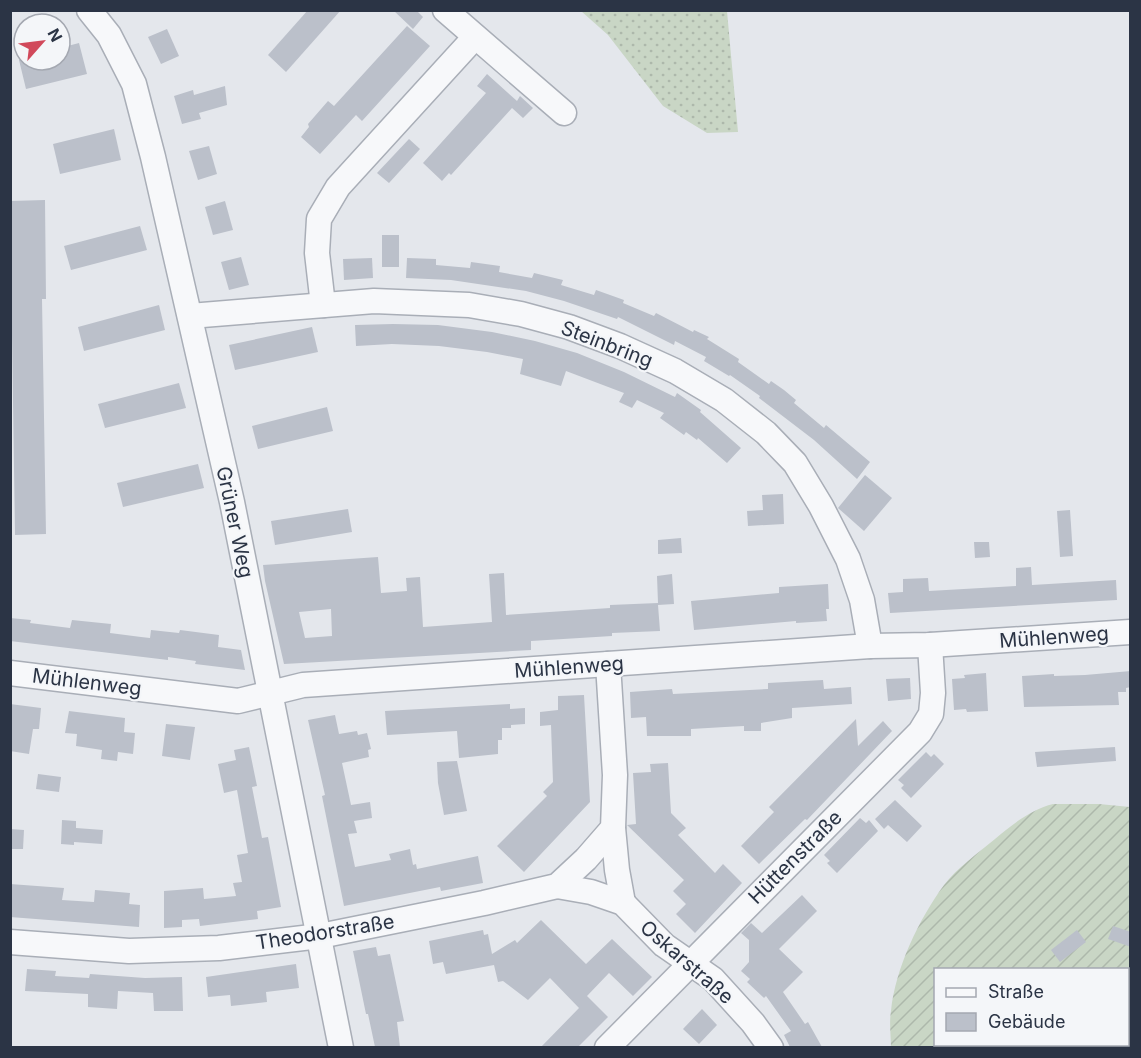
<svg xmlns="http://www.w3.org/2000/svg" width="1141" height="1058" viewBox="0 0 1141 1058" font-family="Inter,sans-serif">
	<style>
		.grass { fill: url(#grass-dots) }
		.garden { fill: url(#garden-furrows); fill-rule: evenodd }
		.building { fill: #bbc0ca; fill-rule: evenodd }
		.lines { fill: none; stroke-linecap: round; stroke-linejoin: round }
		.minor-casing { stroke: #a9aeb7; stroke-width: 27 }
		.minor { stroke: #f7f8fa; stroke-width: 24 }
		.labels { text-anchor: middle; stroke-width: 4.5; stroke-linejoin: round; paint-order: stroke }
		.street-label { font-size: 20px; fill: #2b3445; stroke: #f4f6f9 }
	</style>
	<defs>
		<pattern id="grass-dots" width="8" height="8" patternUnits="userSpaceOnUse" patternTransform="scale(1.5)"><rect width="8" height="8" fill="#c9d6c5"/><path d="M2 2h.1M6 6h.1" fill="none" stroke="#adb8ab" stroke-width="1.8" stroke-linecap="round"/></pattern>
		<pattern id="garden-furrows" width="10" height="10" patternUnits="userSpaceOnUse" patternTransform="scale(1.5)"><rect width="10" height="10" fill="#c9d6c5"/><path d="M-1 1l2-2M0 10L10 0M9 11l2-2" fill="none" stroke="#adb8ab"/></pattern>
	</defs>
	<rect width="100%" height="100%" fill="#e4e7ec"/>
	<!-- grass -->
	<polygon class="grass" points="581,11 727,11 738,132 707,133 663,106 608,35"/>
	<!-- garden -->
	<path class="garden" d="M1053,804H1099L1130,807V1047L891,1048C891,1036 889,1023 891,1011C895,969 919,919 944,885C957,868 978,853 995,839C1011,825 1032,809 1053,804ZM936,970H1128V1044H936Z"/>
	<!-- building -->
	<g class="building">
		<polygon points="308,10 341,10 286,72 268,55"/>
		<polygon points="393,10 416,10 423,17 413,29"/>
		<polygon points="407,26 430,46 362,121 356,115 320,154 301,137 309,127 308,124 328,101 334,106"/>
		<polygon points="167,29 179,56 161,64 148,37"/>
		<polygon points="79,43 87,74 26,89 19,60 60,60 60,48"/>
		<polygon points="487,74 517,101 520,96 533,108 523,118 512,108 451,175 449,173 442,181 423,163 486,93 477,86"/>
		<polygon points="225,86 227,105 199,113 201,119 182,124 174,96 193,90 194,95"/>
		<polygon points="114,129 121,160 60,174 53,144"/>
		<polygon points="409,139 420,149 389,183 377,173"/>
		<polygon points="209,146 217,174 198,180 189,151"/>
		<polygon points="45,200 46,299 42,299 46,534 15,535 10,201"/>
		<polygon points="225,201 233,230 213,235 205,207"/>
		<polygon points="140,226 147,250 71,270 64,246"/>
		<rect x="382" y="235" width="17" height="32"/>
		<polygon points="241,257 249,285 229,290 221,262"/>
		<polygon points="372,258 373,278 344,280 343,259"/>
		<polygon points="407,258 436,259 436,265 470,268 471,262 500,266 499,272 532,278 534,273 563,280 561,285 594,295 596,290 624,300 623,303 654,316 656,313 693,332 694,330 709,337 707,339 739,359 738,362 769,384 771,381 784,390 796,400 794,403 824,428 826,425 870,462 857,479 814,440 759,398 760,396 730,375 729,376 704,361 706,357 675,341 674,345 618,317 617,319 564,301 526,291 451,280 406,278"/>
		<polygon points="159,305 165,330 84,351 78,327"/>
		<polygon points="393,324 438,325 492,332 535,341 577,353 624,372 675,397 677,393 701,410 700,412 741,448 727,463 698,438 697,440 686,432 684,435 660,418 664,413 637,400 632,408 619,402 624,393 566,371 561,386 520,374 523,359 487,352 439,346 392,344 356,346 355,325"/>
		<polygon points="312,327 318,352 235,370 229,345"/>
		<polygon points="179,383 186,408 105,428 98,404"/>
		<polygon points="327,407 333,431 258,449 252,426"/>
		<polygon points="198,464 204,488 123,507 117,483"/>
		<polygon points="865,475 892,498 864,531 838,508"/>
		<polygon points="783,494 784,524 748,526 747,511 763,510 762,495"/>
		<polygon points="348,509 352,532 275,545 271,521"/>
		<polygon points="1070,510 1073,556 1060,557 1057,511"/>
		<polygon points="681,538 682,553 658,554 658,540"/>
		<polygon points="974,542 989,542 990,557 975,558"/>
		<path d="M378,557L381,593L407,591L406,578L420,577L423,627L492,622L489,574L504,573L506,615L610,608V605L658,603L657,576L672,574L674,604L658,605L660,631L612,633V636L531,641V650L284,664L265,581L263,565ZM331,609L332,636L305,638L299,612Z"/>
		<polygon points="1031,567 1032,585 1116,580 1117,600 890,613 888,593 903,592 903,579 928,578 929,591 1016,586 1016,568"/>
		<polygon points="828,584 829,609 826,609 827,621 796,623 796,621 694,630 691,601 779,593 779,587"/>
		<polygon points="10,618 31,620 30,623 70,628 72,620 111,624 110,633 141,637 150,638 151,630 179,633 180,630 219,635 218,647 241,650 245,670 195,664 196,661 168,657 168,660 10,641"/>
		<polygon points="1131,671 1131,687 1126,688 1126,692 1118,692 1119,705 1024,707 1022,676 1054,674 1054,676 1085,675"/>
		<polygon points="986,673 988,711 967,712 966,709 954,710 952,679 965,678 964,675"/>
		<polygon points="910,678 911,699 888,701 886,679"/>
		<polygon points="823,680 824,689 851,687 852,704 792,708 792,718 761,723 761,731 744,731 744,726 725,727 691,729 691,736 647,736 646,717 631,718 630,692 672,689 673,694 768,689 768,683"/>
		<polygon points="584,695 590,802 524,872 497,846 547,796 543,792 553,782 551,725 540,726 540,712 558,710 558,696"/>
		<polygon points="10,704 41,708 39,729 33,729 29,754 10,751"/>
		<polygon points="510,704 510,709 525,708 525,724 511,725 511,728 502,728 502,740 498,740 498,754 459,758 457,731 387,735 385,711"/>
		<polygon points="69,711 125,718 124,732 135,733 133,754 118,752 117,761 101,759 102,750 76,746 77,734 65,733"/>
		<polygon points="335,715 339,734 357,731 358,735 367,733 371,749 368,750 369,757 342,763 351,805 370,802 372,818 354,821 357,833 348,834 355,867 391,860 389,854 410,849 413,865 416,864 417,869 478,856 483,883 441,891 440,887 344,906 322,796 325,795 308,720"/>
		<polygon points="856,719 858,746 883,721 892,731 807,820 805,819 759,864 741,846 774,812 769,807"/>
		<polygon points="166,724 195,727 190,760 162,756"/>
		<polygon points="249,747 257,786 252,787 262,838 268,837 281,907 257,911 258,919 200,926 199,919 182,920 182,927 164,928 164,891 203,888 204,899 236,896 233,883 242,882 237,855 248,853 237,790 224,793 218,764 236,760 234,750"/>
		<polygon points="1115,747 1116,761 1037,767 1035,752"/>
		<polygon points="926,752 931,757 934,754 944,764 911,798 901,788 904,785 898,780"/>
		<polygon points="457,761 467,811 444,815 438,783 437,762"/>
		<polygon points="668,763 671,813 686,828 678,835 715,873 723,864 742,883 695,933 676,914 686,904 673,891 684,880 627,825 636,824 633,773 651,772 650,764"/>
		<polygon points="38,774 61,777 59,792 36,789"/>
		<polygon points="895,800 922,826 907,842 888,825 884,829 875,819"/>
		<polygon points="860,818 866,823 869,820 878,831 837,873 827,863 830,861 824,855"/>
		<polygon points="62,820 76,821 76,828 103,830 102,844 74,842 74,845 61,844"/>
		<polygon points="10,829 24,830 23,849 10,849"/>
		<polygon points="10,884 64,888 62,900 94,902 95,890 130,893 129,904 140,905 139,927 10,917"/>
		<polygon points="802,895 817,911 779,949 803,972 783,992 805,1024 808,1022 822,1047 790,1047 784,1035 791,1031 766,996 764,998 747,982 750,979 741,971 749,962 749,940 741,933 751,923 762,933"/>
		<polygon points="541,920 586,964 612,939 652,977 633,996 609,973 587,996 608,1017 578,1047 541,1047 579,1008 550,978 528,1000 503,981 498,982 494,965 446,974 443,962 433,964 429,941 483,930 484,935 488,934 492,954 515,940 517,943"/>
		<polygon points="1113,926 1131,932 1131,947 1108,939"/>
		<polygon points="1077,930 1086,942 1060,962 1051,950"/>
		<polygon points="376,947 378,956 390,954 404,1021 397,1022 400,1047 375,1047 368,1014 366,1014 353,951"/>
		<polygon points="296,964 299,988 266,992 267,1002 231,1006 230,995 208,997 206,977"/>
		<polygon points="27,969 56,971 55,976 89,978 90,974 145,978 182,977 183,1011 154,1011 153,993 118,991 117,1009 88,1007 88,994 25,991"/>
		<polygon points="702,1009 717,1025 699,1044 683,1029"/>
	</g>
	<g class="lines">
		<defs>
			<g id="minor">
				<polyline points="89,10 109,35 134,84 153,157 232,502 341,1048"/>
				<polyline points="445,10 564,113"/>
				<polyline points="323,305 317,253 319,219 338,187 475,37"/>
				<polyline points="190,316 374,301 469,305 521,314 569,327 620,346 675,371 724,400 766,433 795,463 821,506 848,559 862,600 870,646"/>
				<polyline points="10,673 238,701 303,685 870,646 930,645 1130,632"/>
				<polyline points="613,828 617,870 623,903"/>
				<polyline points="557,886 591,892 623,903 664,945 713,979 753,1023 771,1048"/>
				<polyline points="10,942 129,951 219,948 320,936 484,903 557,886 586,859 613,828 615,775 608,664"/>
				<polyline points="607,1048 920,732 931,714 933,693 930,645"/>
			</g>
		</defs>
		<!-- minor casing -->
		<use href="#minor" class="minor-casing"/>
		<!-- minor -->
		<use href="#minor" class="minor"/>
	</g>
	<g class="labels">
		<!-- street labels -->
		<g class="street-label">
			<text transform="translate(607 344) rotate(21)" y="7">Steinbring</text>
			<text transform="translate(235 522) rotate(78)" y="7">Grüner Weg</text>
			<text transform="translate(1054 637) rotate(-4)" y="7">Mühlenweg</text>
			<text transform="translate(569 667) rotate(-4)" y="7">Mühlenweg</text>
			<text transform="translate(87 682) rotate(7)" y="7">Mühlenweg</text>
			<text transform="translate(795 857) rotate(-45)" y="7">Hüttenstraße</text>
			<text transform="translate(325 932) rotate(-9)" y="7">Theodorstraße</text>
			<text transform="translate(687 962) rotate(41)" y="7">Oskarstraße</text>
		</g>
	</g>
	<!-- border -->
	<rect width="1141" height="1058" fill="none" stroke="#2b3445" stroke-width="24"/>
	<!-- legend -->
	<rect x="934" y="968" width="195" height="78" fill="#f4f6f9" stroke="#a4a8b1" stroke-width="1.5"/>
	<rect x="946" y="988" width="30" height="9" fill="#f7f8fa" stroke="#a4a8b1" stroke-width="1.5"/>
	<text x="988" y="998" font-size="18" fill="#2b3445">Straße</text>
	<rect x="946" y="1013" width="30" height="18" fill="#bbc0ca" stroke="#a4a8b1" stroke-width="1.5"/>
	<text x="988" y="1028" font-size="18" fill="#2b3445">Gebäude</text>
	<!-- north arrow -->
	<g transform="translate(42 42) rotate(62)"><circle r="28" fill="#f4f6f9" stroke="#a4a8b1" stroke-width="1.5"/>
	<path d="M0-4.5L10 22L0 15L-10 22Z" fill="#d1495b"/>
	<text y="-9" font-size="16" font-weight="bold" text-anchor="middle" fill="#2b3445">N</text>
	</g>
</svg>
